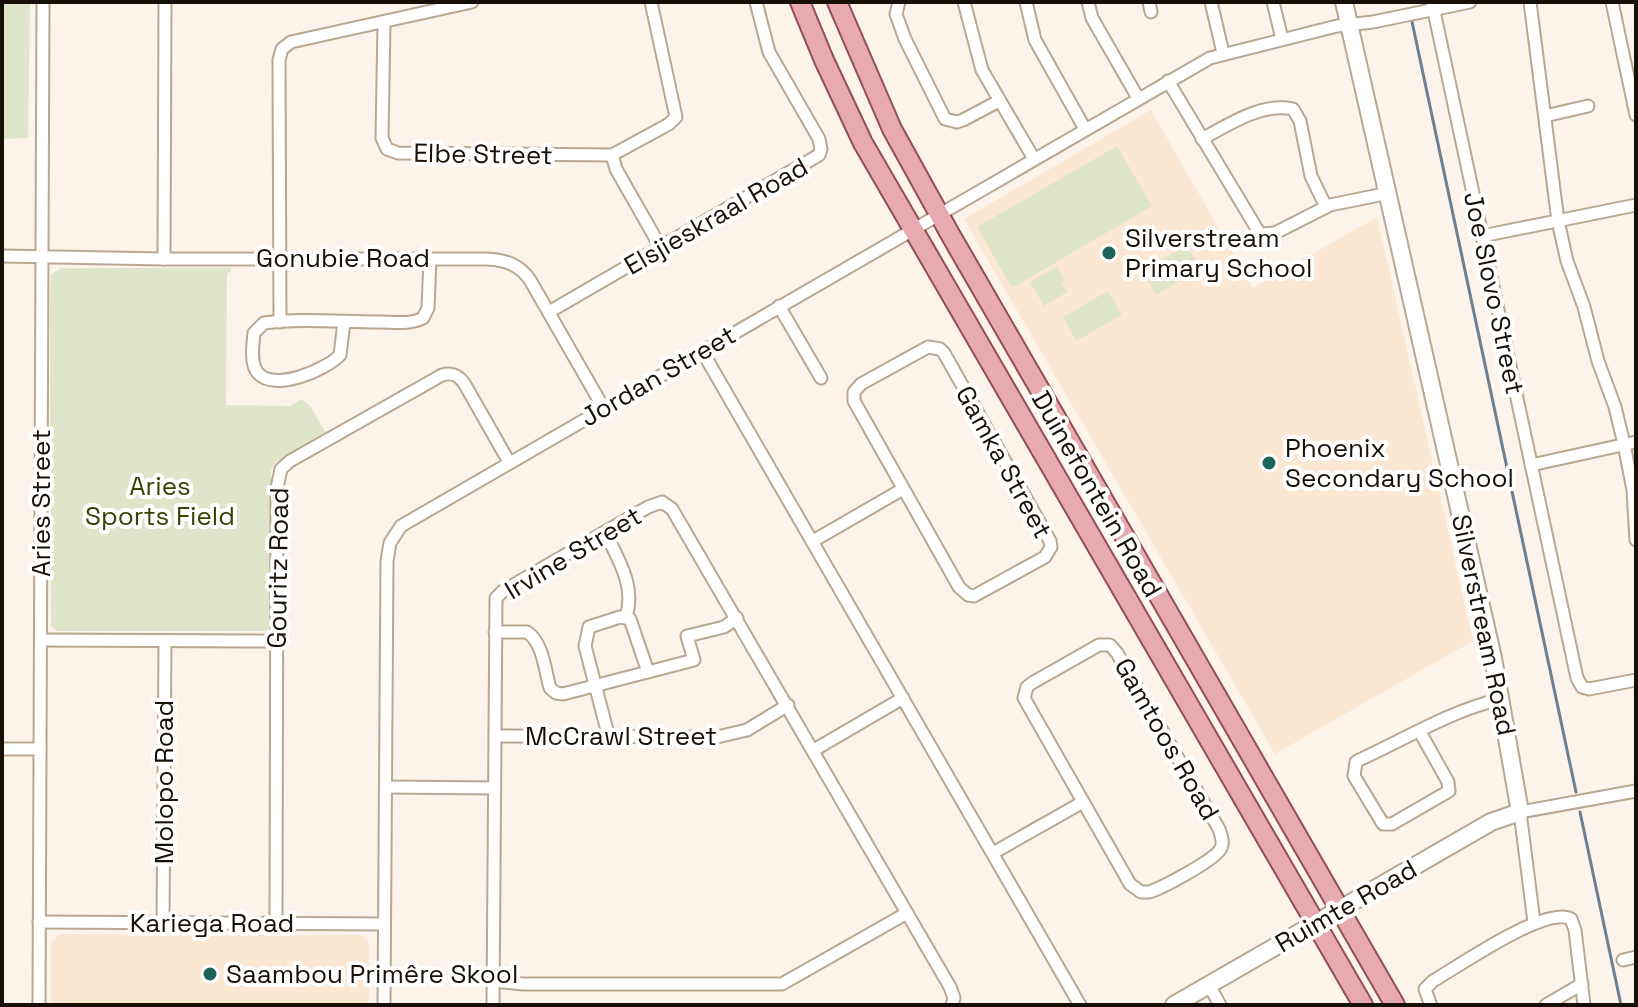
<svg xmlns="http://www.w3.org/2000/svg" width="1638" height="1007" viewBox="0 0 1638 1007" font-family="'Space Grotesk',sans-serif">
	<style>
		.built { fill: #fce7d2 }
		.park { fill: #dfe5c8 }
		.lines { fill: none; stroke-linecap: round; stroke-linejoin: round }
		.stream { stroke: #6c808f; stroke-width: 3 }
		.street-casing { stroke: #b9a792; stroke-width: 15 }
		.secondary-casing { stroke: #b9a792; stroke-width: 20 }
		.primary-casing { stroke: #924f54; stroke-width: 22 }
		.street { stroke: #fff; stroke-width: 11 }
		.secondary { stroke: #fff; stroke-width: 16 }
		.primary { stroke: #e6aab0; stroke-width: 18 }
		.poi-dot { fill: #1a645a; stroke: #fff; stroke-width: 3 }
		.labels { text-anchor: middle; stroke-width: 8; stroke-linejoin: round; paint-order: stroke }
		.street-label { font-size: 26px; fill: #171009; stroke: #fff }
		.poi-label { font-size: 26px; fill: #171009; stroke: #fff; text-anchor: start }
		.park-label { font-size: 26px; fill: #3b4103; stroke: #fff }
	</style>
	<rect width="100%" height="100%" fill="#fcf4eb"/>
	<!-- built -->
	<g class="built">
		<polygon points="1151,110 1253,288 1377,217 1473,641 1275,754 964,219"/>
		<polygon points="60,934 361,935 369,942 369,1005 51,1005 51,942"/>
	</g>
	<!-- park -->
	<g class="park">
		<polygon points="2,2 30,2 28,138 2,139"/>
		<polygon points="1117,146 1152,206 1012,288 977,227"/>
		<polygon points="1187,245 1201,268 1156,295 1142,271"/>
		<polygon points="1057,266 1065,281 1062,283 1067,292 1044,306 1030,282"/>
		<polygon points="61,268 231,268 231,272 227,273 226,405 290,406 302,399 310,406 326,433 275,463 271,471 270,626 266,631 57,631 51,626 50,296 51,274"/>
		<polygon points="1108,291 1122,315 1076,341 1063,317"/>
	</g>
	<g class="lines">
		<!-- stream -->
		<g class="stream">
			<polyline points="1411,17 1576,792"/>
			<polyline points="1580,812 1621,1005"/>
		</g>
		<defs>
			<g id="street">
				<polyline points="899,2 896,14 905,39 945,119 957,122 963,120 999,101"/>
				<polyline points="964,2 982,70 1034,159"/>
				<polyline points="1026,2 1035,40 1085,129"/>
				<polyline points="1088,2 1092,18 1138,98"/>
				<polyline points="1149,2 1151,12"/>
				<polyline points="1211,2 1223,53"/>
				<polyline points="1273,2 1282,39"/>
				<polyline points="1432,2 1577,678 1582,687 1589,689 1636,680"/>
				<polyline points="1530,2 1558,221 1567,261 1584,307 1598,361 1615,407 1624,444 1633,490 1636,540"/>
				<polyline points="1612,2 1636,115"/>
				<polyline points="384,22 382,138 387,149 398,153 612,155 669,124 676,117 651,2"/>
				<polyline points="1168,81 1260,234 1275,233 1330,205 1389,193"/>
				<polyline points="1545,116 1588,106"/>
				<path d="M1202,139C1228,125 1262,102 1293,109L1300,121L1311,176L1326,207"/>
				<polyline points="612,155 616,169 661,248"/>
				<polyline points="1482,236 1636,205"/>
				<path d="M2,256L164,259H487C505,260 519,264 530,280L603,407"/>
				<polyline points="164,259 165,2"/>
				<polyline points="779,306 821,378"/>
				<polyline points="549,312 819,155 821,149 819,139 769,52 756,2"/>
				<polyline points="280,322 279,60 282,49 291,42 472,2"/>
				<path d="M344,322L340,355C326,370 273,393 257,372C250,362 253,344 254,333L264,323C301,318 342,322 379,322C394,322 410,325 423,318L428,308L430,259"/>
				<polygon points="928,347 940,349 944,353 1050,541 1051,547 1045,557 974,596 968,595 959,587 854,401 854,392 861,384"/>
				<polyline points="702,351 1080,1005"/>
				<polyline points="1531,465 1636,442"/>
				<path d="M605,532C618,559 636,586 626,617"/>
				<polyline points="813,541 903,489"/>
				<path d="M495,632H527C543,642 545,671 550,688L556,693L563,694L694,660L687,636L724,627L737,618"/>
				<polyline points="41,640 276,641"/>
				<path d="M1099,645H1110L1117,653L1219,829C1221,835 1224,841 1221,848C1217,859 1162,888 1149,892H1141L1130,884L1024,698L1027,687L1032,683Z"/>
				<path d="M1420,732L1448,782L1449,791L1392,824H1383L1354,776L1356,762L1359,760C1405,739 1452,710 1501,699"/>
				<polyline points="495,736 717,737 747,730 788,705"/>
				<polyline points="609,738 585,646 589,627 620,617 630,619 648,672"/>
				<polyline points="2,749 40,749"/>
				<polyline points="814,750 903,698"/>
				<polyline points="386,787 494,788"/>
				<polyline points="993,853 1083,802"/>
				<polyline points="39,922 384,924"/>
				<polyline points="163,922 165,641"/>
				<polyline points="1534,922 1520,812 1636,791"/>
				<path d="M276,923L277,488L281,469L290,461L442,375C452,372 458,375 464,383L509,462"/>
				<polyline points="1623,960 1636,957"/>
				<polyline points="494,981 523,984 782,984 907,913"/>
				<polyline points="1209,985 1220,1005"/>
				<path d="M1430,1003L1425,989L1433,981C1459,966 1546,905 1571,919L1575,930L1584,1005"/>
				<polyline points="39,1005 43,2"/>
				<polyline points="384,1005 387,561 390,543 401,526 1210,58 1337,26 1373,22 1470,2"/>
				<polyline points="493,1005 496,598 503,591 648,507 662,502 672,509 950,987 954,998 952,1005"/>
				<polyline points="1546,1005 1582,984"/>
			</g>
			<polyline id="secondary" points="1174,1005 1491,822 1520,812 1493,658 1344,2"/>
			<g id="primary">
				<polyline points="800,2 824,60 863,143 1363,1005"/>
				<polyline points="837,2 892,129 950,234 1395,1005"/>
			</g>
		</defs>
		<!-- street casing -->
		<use href="#street" class="street-casing"/>
		<!-- secondary casing -->
		<use href="#secondary" class="secondary-casing"/>
		<!-- primary casing -->
		<use href="#primary" class="primary-casing"/>
		<!-- street -->
		<use href="#street" class="street"/>
		<!-- secondary -->
		<use href="#secondary" class="secondary"/>
		<!-- primary -->
		<use href="#primary" class="primary"/>
	</g>
	<!-- markers -->
	<g class="poi-dot">
		<circle cx="1109" cy="253" r="8"/>
		<circle cx="1269" cy="463" r="8"/>
		<circle cx="210" cy="974" r="8"/>
	</g>
	<g class="labels">
		<!-- street labels -->
		<g class="street-label">
			<text transform="translate(483 154) rotate(1)" y="9">Elbe Street</text>
			<text transform="translate(716 216) rotate(-30)" y="9">Elsjieskraal Road</text>
			<text x="343" y="267">Gonubie Road</text>
			<text transform="translate(1494 293) rotate(78)" y="9">Joe Slovo Street</text>
			<text transform="translate(658 376) rotate(-30)" y="9">Jordan Street</text>
			<text transform="translate(1004 462) rotate(61)" y="9">Gamka Street</text>
			<text transform="translate(1097 494) rotate(60)" y="9">Duinefontein Road</text>
			<text transform="translate(41 503) rotate(-90)" y="9">Aries Street</text>
			<text transform="translate(573 553) rotate(-31)" y="9">Irvine Street</text>
			<text transform="translate(278 568) rotate(-89)" y="9">Gouritz Road</text>
			<text transform="translate(1484 625) rotate(78)" y="9">Silverstream Road</text>
			<text x="621" y="745">McCrawl Street</text>
			<text transform="translate(1167 739) rotate(60)" y="9">Gamtoos Road</text>
			<text transform="translate(164 782) rotate(-90)" y="9">Molopo Road</text>
			<text transform="translate(1346 906) rotate(-30)" y="9">Ruimte Road</text>
			<text x="212" y="932">Kariega Road</text>
		</g>
		<!-- poi labels -->
		<g class="poi-label">
			<text x="1125" y="247">Silverstream<tspan x="1125" dy="30">Primary School</tspan></text>
			<text x="1285" y="457">Phoenix<tspan x="1285" dy="30">Secondary School</tspan></text>
			<text x="226" y="983">Saambou Primêre Skool</text>
		</g>
		<!-- park labels -->
		<g class="park-label">
			<text x="160" y="495">Aries<tspan x="160" dy="30">Sports Field</tspan></text>
		</g>
	</g>
	<!-- border -->
	<rect width="1638" height="1007" fill="none" stroke="#171009" stroke-width="8"/>
</svg>
